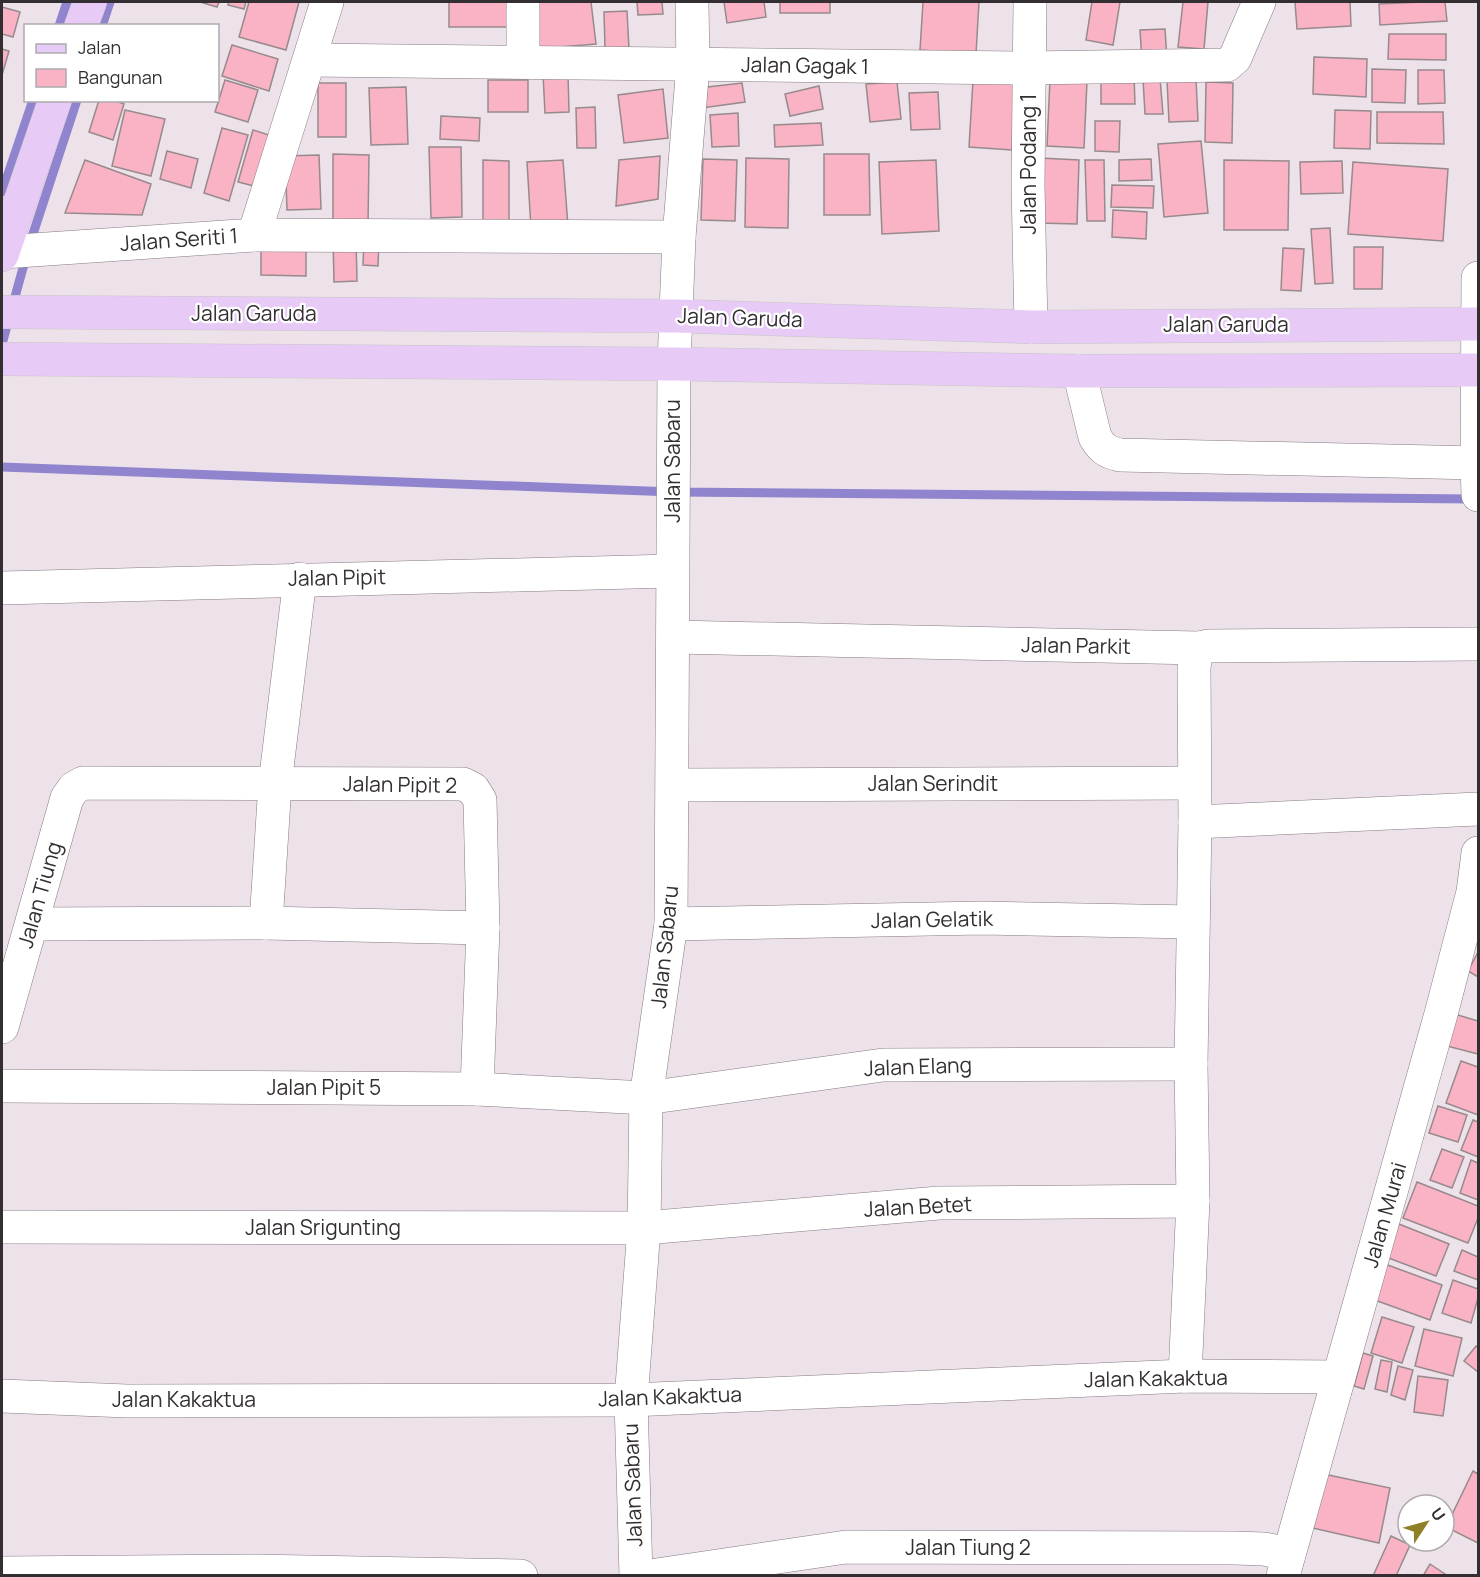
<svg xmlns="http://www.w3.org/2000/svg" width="1480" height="1577" viewBox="0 0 1480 1577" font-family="Manrope,sans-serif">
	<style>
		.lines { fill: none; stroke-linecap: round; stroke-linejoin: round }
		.stream { stroke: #9084ce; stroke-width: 9 }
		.building { fill: #fab3c5; stroke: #968a8d; stroke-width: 1.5 }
		.minor-casing { stroke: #857b82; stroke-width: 34 }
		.major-casing { stroke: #c6c4c5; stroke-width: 34 }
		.minor { stroke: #fff; stroke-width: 33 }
		.major { stroke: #e8caf7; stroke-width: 33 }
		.labels { text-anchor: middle; stroke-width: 4.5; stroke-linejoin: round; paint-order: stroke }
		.street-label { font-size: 21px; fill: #332e31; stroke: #fff }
	</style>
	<rect width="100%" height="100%" fill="#ede2e9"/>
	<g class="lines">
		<!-- stream -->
		<g class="stream">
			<polyline points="59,26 67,2"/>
			<polyline points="102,26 110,2"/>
			<polyline points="2,192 33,100"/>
			<polyline points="30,243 77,100"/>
			<polyline points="2,344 26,257"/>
			<polyline points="2,467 673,492 1475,499"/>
		</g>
	</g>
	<!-- building -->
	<g class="building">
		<polygon points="200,2 219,2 217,7"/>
		<polygon points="229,2 246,2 244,9 228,5"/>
		<polygon points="249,2 299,2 286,50 239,37"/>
		<rect x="449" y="2" width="58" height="25"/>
		<polygon points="531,2 591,2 596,44 535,49"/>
		<polygon points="637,2 662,2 663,14 638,15"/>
		<polygon points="724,2 764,2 766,17 727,23"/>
		<rect x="780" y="2" width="50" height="11"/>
		<polygon points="923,2 979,2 976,54 920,50"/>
		<polygon points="1092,2 1120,2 1113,45 1086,40"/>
		<polygon points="1183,2 1208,2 1204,49 1178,47"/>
		<polygon points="1295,2 1350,2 1351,26 1297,29"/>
		<polygon points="1422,2 1445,2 1447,21 1380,25 1379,4"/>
		<polygon points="2,7 20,12 13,37 2,34"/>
		<polygon points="627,11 629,49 605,49 604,12"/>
		<polygon points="1165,29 1167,60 1142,61 1140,30"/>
		<polygon points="1389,34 1446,34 1446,60 1388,59"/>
		<polygon points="232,45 278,59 269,91 222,76"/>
		<polygon points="2,49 9,51 2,75"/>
		<polygon points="1314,57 1367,59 1366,97 1313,94"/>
		<polygon points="1372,69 1406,70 1405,103 1372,102"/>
		<polygon points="1418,70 1444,70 1445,103 1418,104"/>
		<polygon points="568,73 569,112 545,113 543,74"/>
		<polygon points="1101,75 1134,75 1135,104 1101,104"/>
		<polygon points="1160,78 1163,114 1145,114 1143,79"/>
		<polygon points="1050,79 1087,81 1084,148 1047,146"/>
		<polygon points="1196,79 1198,121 1169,122 1167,80"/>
		<polygon points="225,80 258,90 248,122 215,112"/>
		<rect x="488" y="80" width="40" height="32"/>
		<polygon points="973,80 1016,84 1012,150 969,147"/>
		<polygon points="897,82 901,119 870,122 866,84"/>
		<polygon points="1206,82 1233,83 1232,143 1205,142"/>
		<rect x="318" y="83" width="28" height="54"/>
		<polygon points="742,83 745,102 702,108 699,88"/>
		<polygon points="819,86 823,109 790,116 785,94"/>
		<polygon points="406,87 408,144 371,145 369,88"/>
		<polygon points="663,89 668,138 624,143 618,95"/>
		<polygon points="938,92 940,129 911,130 909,93"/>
		<polygon points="99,100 114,100 124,104 113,140 89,132"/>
		<polygon points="595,107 596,148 577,148 576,108"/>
		<polygon points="125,110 165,119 151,176 112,166"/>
		<polygon points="1335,110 1371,111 1370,149 1334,148"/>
		<polygon points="1377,112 1443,112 1444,144 1377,143"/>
		<polygon points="738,113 739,146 712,147 710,115"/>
		<polygon points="441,116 480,118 479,141 440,139"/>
		<polygon points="1095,121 1120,121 1119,152 1095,151"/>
		<polygon points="821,123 823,145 775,147 774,125"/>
		<polygon points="222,128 248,135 229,201 204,193"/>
		<polygon points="253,130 269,135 254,186 238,182"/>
		<polygon points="1201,141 1208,213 1164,217 1158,144"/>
		<polygon points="429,147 461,147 462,217 431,218"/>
		<polygon points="167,151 198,159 191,188 160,179"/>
		<polygon points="333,154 369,155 368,225 333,224"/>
		<polygon points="824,154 869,154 870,215 824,215"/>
		<polygon points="319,155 321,209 287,210 285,156"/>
		<polygon points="660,156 658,199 616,206 619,160"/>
		<polygon points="746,158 789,159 788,228 745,227"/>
		<polygon points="1040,158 1079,160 1077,224 1038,223"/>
		<polygon points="703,159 737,160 735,221 701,220"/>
		<polygon points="1151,159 1152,180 1119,181 1119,160"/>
		<polygon points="85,160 151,184 142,215 65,213"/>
		<polygon points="483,160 509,161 509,228 483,227"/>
		<polygon points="563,160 568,226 531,228 527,162"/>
		<polygon points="936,160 939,231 882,234 879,162"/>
		<polygon points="1085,160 1104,160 1105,221 1087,221"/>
		<polygon points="1224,160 1289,161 1288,230 1224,230"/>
		<polygon points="1342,161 1343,193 1301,194 1300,162"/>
		<polygon points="1353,162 1448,169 1443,241 1348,234"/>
		<polygon points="1112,185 1154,186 1153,208 1111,207"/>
		<polygon points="1113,210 1147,212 1146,239 1112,237"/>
		<polygon points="1330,228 1333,283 1315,284 1311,229"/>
		<polygon points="333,238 356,238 357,281 334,282"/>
		<polygon points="261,239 306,239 306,276 261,275"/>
		<polygon points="364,240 379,241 378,266 363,265"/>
		<polygon points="1354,247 1383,247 1382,289 1354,289"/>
		<polygon points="1283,248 1304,249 1301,291 1281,290"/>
		<polygon points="1478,952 1478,977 1468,971"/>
		<polygon points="1451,1013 1478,1021 1478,1054 1443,1045"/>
		<polygon points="1461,1061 1478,1067 1478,1115 1446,1103"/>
		<polygon points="1438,1106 1467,1115 1458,1142 1429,1133"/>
		<polygon points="1473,1120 1478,1122 1478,1157 1461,1150"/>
		<polygon points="1442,1149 1464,1157 1452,1188 1430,1180"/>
		<polygon points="1471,1160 1478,1163 1478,1200 1460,1193"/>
		<polygon points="1417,1182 1478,1206 1478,1218 1468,1243 1403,1218"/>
		<polygon points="1399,1224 1449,1244 1436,1276 1386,1257"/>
		<polygon points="1462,1250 1478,1257 1478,1280 1454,1271"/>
		<polygon points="1385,1264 1442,1285 1430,1320 1372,1299"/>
		<polygon points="1453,1280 1478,1289 1478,1298 1471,1323 1442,1313"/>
		<polygon points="1382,1317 1414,1327 1402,1363 1371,1353"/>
		<polygon points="1424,1329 1462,1338 1453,1376 1415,1366"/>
		<polygon points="1476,1346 1478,1348 1478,1372 1464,1361"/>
		<polygon points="1363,1353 1373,1356 1364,1389 1354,1386"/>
		<polygon points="1381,1360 1392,1362 1387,1392 1375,1389"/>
		<polygon points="1398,1366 1413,1370 1405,1400 1391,1395"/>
		<polygon points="1418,1376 1448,1380 1443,1416 1414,1412"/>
		<polygon points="1473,1471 1478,1474 1478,1543 1446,1527"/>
		<polygon points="1319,1473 1390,1488 1379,1543 1308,1527"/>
		<polygon points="1391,1536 1410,1545 1396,1576 1373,1576"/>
		<polygon points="1430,1564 1448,1576 1423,1576"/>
	</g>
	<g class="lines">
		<defs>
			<g id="minor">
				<polyline points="1030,2 1028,184 1031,327"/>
				<polyline points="310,60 1029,68 1227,65 1235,58 1259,2"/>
				<polyline points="523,61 523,2"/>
				<polyline points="254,235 679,237"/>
				<polyline points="3,252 254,235 327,2"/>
				<polyline points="1478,278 1477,463 1478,495"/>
				<path d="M1079,371L1095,437C1102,449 1107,452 1120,455L1477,463"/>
				<polyline points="2,588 672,571"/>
				<polyline points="674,637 1199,648 1208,646 1478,644"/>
				<polyline points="673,785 1194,783"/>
				<polyline points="1195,822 1478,809"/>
				<polyline points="266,923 275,784 300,579"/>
				<polyline points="32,924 266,923 483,928"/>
				<polyline points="671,924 983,918 1193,922"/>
				<polyline points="2,1027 67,798 74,788 83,783 463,784 473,789 480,800 483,928 477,1089"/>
				<polyline points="2,1086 477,1089 646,1098 883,1065 1191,1064"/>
				<polyline points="2,1227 644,1228 939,1203 1193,1201"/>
				<polyline points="1185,1376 1193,1201 1191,1064 1195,822 1194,668 1196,652 1199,648"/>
				<polyline points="2,1396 127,1401 631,1400 1185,1376 1339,1377"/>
				<polyline points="2,1573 253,1571 521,1576"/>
				<polyline points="636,1576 631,1400 644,1228 646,1098 671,924 674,364 679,237 693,65 692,2"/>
				<polyline points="650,1576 846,1547 1235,1548 1264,1549 1289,1554"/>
				<polyline points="1283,1576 1441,1014 1473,892 1478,853"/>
			</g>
			<g id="major">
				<polyline points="81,26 90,2"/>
				<polyline points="2,255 55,100"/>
				<polyline points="2,312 677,316 1031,327 1478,324"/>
				<polyline points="2,359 674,364 1079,371 1478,370"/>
			</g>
		</defs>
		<!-- minor casing -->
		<use href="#minor" class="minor-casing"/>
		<!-- major casing -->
		<use href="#major" class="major-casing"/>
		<!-- minor -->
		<use href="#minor" class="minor"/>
		<!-- major -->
		<use href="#major" class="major"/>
	</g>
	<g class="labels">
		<!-- street labels -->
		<g class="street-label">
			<text transform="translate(805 66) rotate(1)" y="7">Jalan Gagak 1</text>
			<text transform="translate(1029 164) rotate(-90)" y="7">Jalan Podang 1</text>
			<text transform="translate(179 240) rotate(-4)" y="7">Jalan Seriti 1</text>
			<text x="254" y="321">Jalan Garuda</text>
			<text transform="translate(740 318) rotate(2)" y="7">Jalan Garuda</text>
			<text x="1226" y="332">Jalan Garuda</text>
			<text transform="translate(673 461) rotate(-90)" y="7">Jalan Sabaru</text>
			<text transform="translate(337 578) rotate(-1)" y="7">Jalan Pipit</text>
			<text transform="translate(1076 646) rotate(1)" y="7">Jalan Parkit</text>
			<text x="933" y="791">Jalan Serindit</text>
			<text transform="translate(400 785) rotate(1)" y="7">Jalan Pipit 2</text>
			<text transform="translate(40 895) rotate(-74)" y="7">Jalan Tiung</text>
			<text transform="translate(932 920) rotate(-1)" y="7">Jalan Gelatik</text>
			<text transform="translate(665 947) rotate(-84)" y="7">Jalan Sabaru</text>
			<text transform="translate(918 1067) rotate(-2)" y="7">Jalan Elang</text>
			<text x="324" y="1095">Jalan Pipit 5</text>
			<text transform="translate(918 1207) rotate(-3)" y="7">Jalan Betet</text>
			<text transform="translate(1385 1215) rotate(-74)" y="7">Jalan Murai</text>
			<text x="323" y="1235">Jalan Srigunting</text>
			<text transform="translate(1156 1379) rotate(-1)" y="7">Jalan Kakaktua</text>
			<text transform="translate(670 1397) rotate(-2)" y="7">Jalan Kakaktua</text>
			<text x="184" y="1407">Jalan Kakaktua</text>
			<text transform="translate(633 1485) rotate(-92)" y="7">Jalan Sabaru</text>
			<text x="968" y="1555">Jalan Tiung 2</text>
		</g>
	</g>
	<!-- border -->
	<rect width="1480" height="1577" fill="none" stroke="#332e31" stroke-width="6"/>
	<!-- legend -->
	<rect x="24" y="24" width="195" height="78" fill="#ffffff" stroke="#adabad" stroke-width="1.5"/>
	<rect x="36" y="44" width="30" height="9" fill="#e8caf7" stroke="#adabad" stroke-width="1.5"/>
	<text x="78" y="54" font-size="18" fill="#332e31">Jalan</text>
	<rect x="36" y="69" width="30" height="18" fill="#fab3c5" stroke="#adabad" stroke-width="1.5"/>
	<text x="78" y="84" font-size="18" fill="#332e31">Bangunan</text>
	<!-- north arrow -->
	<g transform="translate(1426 1523) rotate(54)"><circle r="28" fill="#ffffff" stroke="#adabad" stroke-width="1.5"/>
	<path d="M0-4.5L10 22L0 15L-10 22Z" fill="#8f7f26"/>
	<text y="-9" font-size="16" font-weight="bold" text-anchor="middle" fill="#332e31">U</text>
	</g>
</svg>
